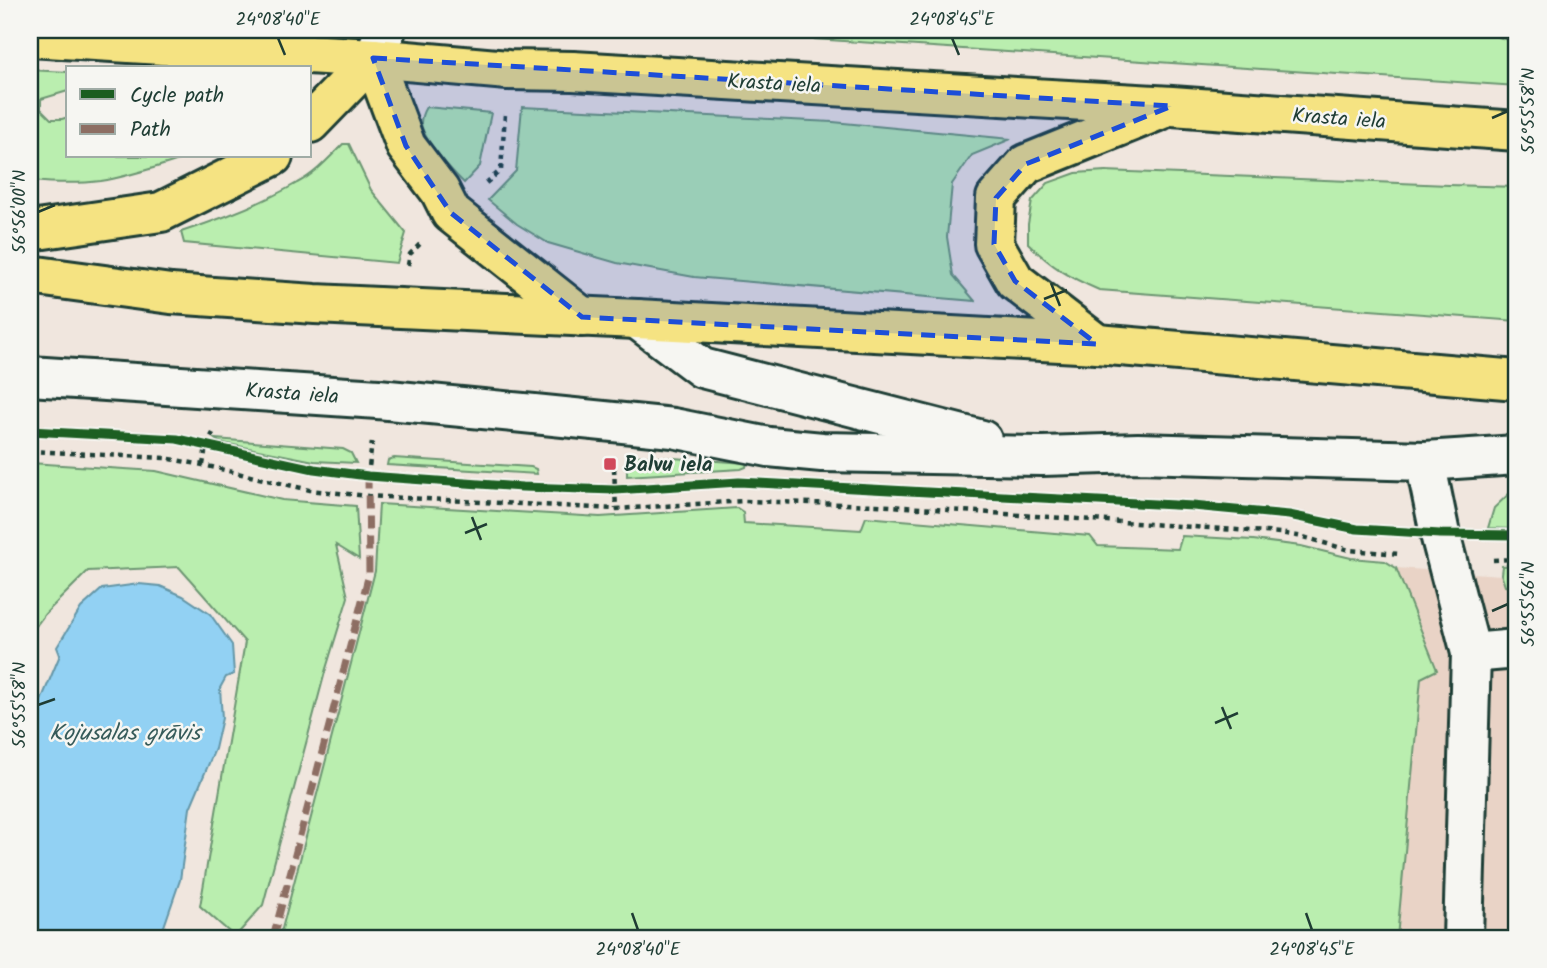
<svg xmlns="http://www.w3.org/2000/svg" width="1547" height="968" viewBox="0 0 1547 968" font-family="Kalam,sans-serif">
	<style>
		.built { fill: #e9d3c6 }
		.green { fill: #baeeaf; stroke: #6c9672; stroke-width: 2 }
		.water { fill: #92d1f3; stroke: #6496a7; stroke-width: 2 }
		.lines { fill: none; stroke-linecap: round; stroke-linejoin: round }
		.minor-casing { stroke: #1f3d34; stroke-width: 44 }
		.highway-casing { stroke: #1f3d34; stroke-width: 44 }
		.path { stroke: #1f3d34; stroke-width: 4.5; stroke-dasharray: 5 5; stroke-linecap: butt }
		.minor { stroke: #f6f6f2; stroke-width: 38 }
		.highway { stroke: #f5e382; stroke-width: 38 }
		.quiet { stroke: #8d6e63; stroke-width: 7; stroke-dasharray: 14 7; stroke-linecap: butt }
		.cycleway-casing { stroke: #f6f6f2; stroke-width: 13 }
		.cycleway { stroke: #1b5e20; stroke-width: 9 }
		.marked { fill: #1d4ed8; fill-opacity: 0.2; stroke: #1d4ed8; stroke-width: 5; stroke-dasharray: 14 9; stroke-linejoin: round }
		.ticks { fill: none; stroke: #1f3d34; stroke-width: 2.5 }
		.poi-dot { fill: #d1495b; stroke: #f6f6f2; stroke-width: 2.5 }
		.labels { text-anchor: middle; stroke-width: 5; stroke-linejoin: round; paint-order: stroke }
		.street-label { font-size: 21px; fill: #1f3d34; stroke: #f6f6f2 }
		.poi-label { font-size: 21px; font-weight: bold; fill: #1f3d34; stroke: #f6f6f2; text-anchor: start }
		.water-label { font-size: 23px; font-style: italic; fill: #365b5a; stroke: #f6f6f2 }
		.neatline { fill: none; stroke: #1f3d34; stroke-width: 2.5 }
		.ticks-label { font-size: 18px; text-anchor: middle; fill: #1f3d34 }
	</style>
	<rect width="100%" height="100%" fill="#f0e6de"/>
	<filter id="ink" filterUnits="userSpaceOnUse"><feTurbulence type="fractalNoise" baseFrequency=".0143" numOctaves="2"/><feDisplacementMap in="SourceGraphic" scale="14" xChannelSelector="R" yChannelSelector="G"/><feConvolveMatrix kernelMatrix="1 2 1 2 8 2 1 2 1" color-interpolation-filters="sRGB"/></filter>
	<g filter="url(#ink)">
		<!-- built -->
		<polygon class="built" points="1396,568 1517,576 1517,938 1397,938 1421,678"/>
		<!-- green -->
		<g class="green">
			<polygon points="680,30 1478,30 1517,43 1517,86"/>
			<path d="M30,70L68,72V91L41,99V109L51,119H62L68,117V156H192C162,165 132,176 101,181C78,184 53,183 30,181Z"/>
			<path d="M426,107L491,113L480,166L464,183C452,171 423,140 421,123C421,117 423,112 426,107Z"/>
			<polygon points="522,107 833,122 1011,139 972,155 952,184 947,237 953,275 975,301 694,277 617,263 548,243 517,224 488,200 516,171"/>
			<path d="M343,144H349L371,190L406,233L397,263L184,243L181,232C221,219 261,204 297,183C315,174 329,158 343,144Z"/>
			<path d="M1105,171L1449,185L1517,187V321L1099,290C1069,277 1051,267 1028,243V224L1032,201L1048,183L1076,173Z"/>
			<polygon points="215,439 343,449 351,453 356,463 314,461 219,442"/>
			<polygon points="627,455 747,463 746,467 741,469 627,476"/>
			<polygon points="394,458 531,467 536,469 537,474 387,465 388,460"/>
			<polygon points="30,463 156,471 282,500 356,506 359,559 336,545 348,597 325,672 263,905 235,937 200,906 245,642 179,567 88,571 45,614 30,634"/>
			<polygon points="1517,486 1517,529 1488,528 1494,508"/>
			<polygon points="379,504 600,517 737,508 743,512 744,523 861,530 866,517 1090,536 1098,546 1178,549 1182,536 1253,540 1301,546 1351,558 1385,561 1396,568 1437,670 1421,678 1397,938 274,938 282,929 375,571"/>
			<polygon points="1517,565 1517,588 1505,586 1501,574 1502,566"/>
		</g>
		<!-- water -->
		<polygon class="water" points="139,584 160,586 183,596 210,614 232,645 234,674 226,677 220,688 222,718 215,749 190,808 180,880 160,938 30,938 30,727 60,655 57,647 81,608 102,589"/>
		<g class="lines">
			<defs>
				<g id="minor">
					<polyline points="373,58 386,30"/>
					<polyline points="637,319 702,368 982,440"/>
					<polyline points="30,376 378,399 534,414 673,428 769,447 822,452 1042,456 1138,453 1425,461 1517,455"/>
					<polyline points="1425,461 1440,534 1471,653 1463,938"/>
					<polyline points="1471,653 1517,649"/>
				</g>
				<g id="highway">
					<polyline points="30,37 373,58 508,70 573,71 1172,106 1517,131"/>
					<polyline points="373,58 406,146 440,191 451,213 582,317"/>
					<polyline points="310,123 373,58"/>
					<polyline points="30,231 161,212 273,156"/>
					<polyline points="30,275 171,294 315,304 637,319 1097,344 1517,380"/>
					<polyline points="1097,344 1015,281 994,244 996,198 1026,164 1160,110"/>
				</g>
			</defs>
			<!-- minor casing -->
			<use href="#minor" class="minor-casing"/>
			<!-- highway casing -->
			<use href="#highway" class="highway-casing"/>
			<!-- path -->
			<g class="path">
				<polyline points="486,183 501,170 505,114"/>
				<polyline points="408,265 410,254 421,243"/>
				<polyline points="30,451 165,458 203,465 310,490 368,496 616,509 745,501 876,505 1280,533 1303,537 1349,550 1400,554"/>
				<polyline points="203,465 206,446 213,433"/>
				<polyline points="614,468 616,509"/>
				<polyline points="368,476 372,442"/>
				<polyline points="1493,560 1517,559"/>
			</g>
			<!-- minor -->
			<use href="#minor" class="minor"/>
			<!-- highway -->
			<use href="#highway" class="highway"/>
			<!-- quiet -->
			<polyline class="quiet" points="273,938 369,574 368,476"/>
			<defs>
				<polyline id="cycleway" points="30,431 177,439 314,469 368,476 522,487 615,490 739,482 1193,506 1289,515 1357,529 1440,534 1517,535"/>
			</defs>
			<!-- cycleway casing -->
			<use href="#cycleway" class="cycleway-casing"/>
			<!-- cycleway -->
			<use href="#cycleway" class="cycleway"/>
		</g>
	</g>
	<!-- marked area -->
	<path class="marked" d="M373,58L1172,106L1026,164L996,198L994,244L1015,281L1097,344L582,317L451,213L406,146Z"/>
	<!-- ticks -->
	<path class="ticks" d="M278,38L285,55M952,38L959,55M1492,118L1508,111M38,212L55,205M1051,283L1060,306M1044,299L1067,290M472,517L481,540M465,533L487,524M1492,611L1508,604M38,705L55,699M1222,707L1231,729M1215,723L1238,713M632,913L638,930M1306,913L1312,930"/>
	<!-- markers -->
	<rect class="poi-dot" x="603" y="457" width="14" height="14" rx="3.5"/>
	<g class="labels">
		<!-- street labels -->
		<g class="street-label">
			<text transform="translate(774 83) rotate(3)" y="7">Krasta iela</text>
			<text transform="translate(1339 118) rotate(4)" y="7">Krasta iela</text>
			<text transform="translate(292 393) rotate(4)" y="7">Krasta iela</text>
		</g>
		<!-- poi labels -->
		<g class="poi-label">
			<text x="624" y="471">Balvu iela</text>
		</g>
		<!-- water labels -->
		<g class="water-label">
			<text x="125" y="740">Kojusalas grāvis</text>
		</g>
	</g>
	<!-- margin -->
	<rect width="1547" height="968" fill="none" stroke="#f6f6f2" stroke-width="77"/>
	<!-- legend -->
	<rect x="66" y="66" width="245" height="91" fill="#f6f6f2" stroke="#a0aca6" stroke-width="2"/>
	<rect x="80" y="89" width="35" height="10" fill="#1b5e20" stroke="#a0aca6" stroke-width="2"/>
	<text x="130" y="102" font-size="21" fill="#1f3d34">Cycle path</text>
	<rect x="80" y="124" width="35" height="10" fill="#8d6e63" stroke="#a0aca6" stroke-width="2"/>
	<text x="130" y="136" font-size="21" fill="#1f3d34">Path</text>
	<rect x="38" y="38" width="1470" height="892" class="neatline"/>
	<g class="ticks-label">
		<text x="278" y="25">24°08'40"E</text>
		<text x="952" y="25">24°08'45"E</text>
		<text transform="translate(1528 111) rotate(-90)" y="6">56°55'58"N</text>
		<text transform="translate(19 212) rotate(-90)" y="6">56°56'00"N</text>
		<text transform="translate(1528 604) rotate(-90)" y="6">56°55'56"N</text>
		<text transform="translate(19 705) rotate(-90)" y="6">56°55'58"N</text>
		<text x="638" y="955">24°08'40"E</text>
		<text x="1312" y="955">24°08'45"E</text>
	</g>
</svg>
